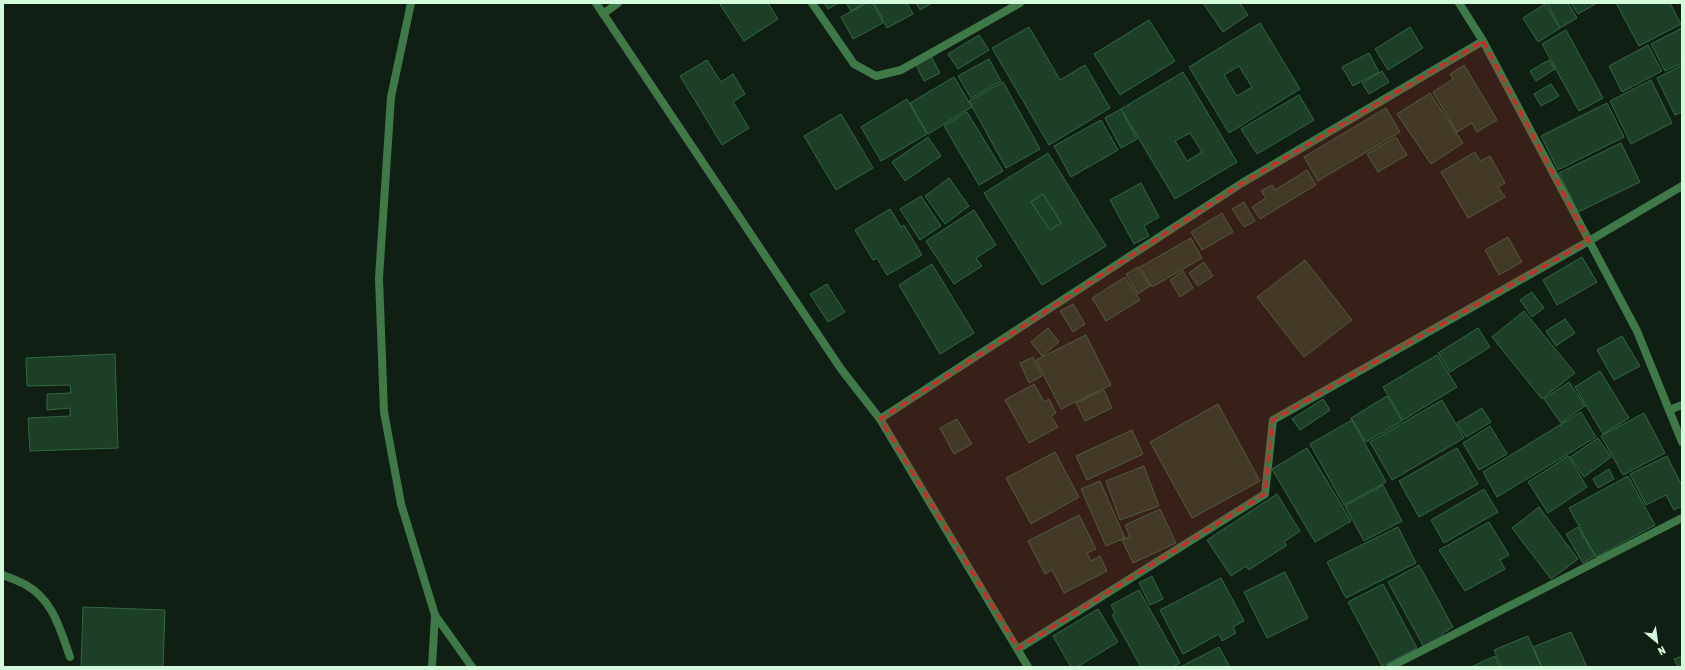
<svg xmlns="http://www.w3.org/2000/svg" width="1685" height="670" viewBox="0 0 1685 670" font-family="'Asap Condensed',sans-serif">
	<style>
		.building { fill: #1d3e27; stroke: #326842; fill-rule: evenodd }
		.lines { fill: none; stroke-linecap: round; stroke-linejoin: round }
		.service { stroke: #3f7948; stroke-width: 8 }
		.minor { stroke: #3f7948; stroke-width: 8 }
		.marked { fill: #d62828; fill-opacity: 0.2; stroke: #d62828; stroke-width: 3; stroke-dasharray: 8 5; stroke-linejoin: round }
	</style>
	<rect width="100%" height="100%" fill="#0f1f14"/>
	<!-- building -->
	<g class="building">
		<polygon points="719,3 768,3 778,19 744,41"/>
		<polygon points="824,3 839,3 828,9"/>
		<polygon points="846,3 865,3 851,11"/>
		<polygon points="867,3 873,3 883,23 853,39 841,17"/>
		<polygon points="874,3 907,3 913,14 887,28"/>
		<polygon points="916,3 932,3 920,10"/>
		<polygon points="1203,3 1240,3 1248,15 1223,32"/>
		<polygon points="1547,3 1568,3 1577,18 1560,28"/>
		<polygon points="1571,3 1597,3 1578,14"/>
		<polygon points="1616,3 1670,3 1681,24 1639,46"/>
		<polygon points="1545,4 1560,28 1538,42 1523,18"/>
		<polygon points="1149,20 1175,61 1120,95 1094,54"/>
		<path d="M1260,23L1300,89L1229,133L1189,67ZM1239,66L1252,87L1237,96L1224,75Z"/>
		<polygon points="1029,27 1060,80 1085,65 1110,108 1049,145 992,48"/>
		<polygon points="1410,27 1423,48 1388,70 1375,49"/>
		<polygon points="1682,28 1682,63 1665,71 1651,44"/>
		<polygon points="1566,30 1603,98 1579,111 1542,44"/>
		<polygon points="979,35 989,50 958,69 948,54"/>
		<polygon points="1648,45 1662,71 1622,92 1609,66"/>
		<polygon points="1369,53 1379,72 1353,86 1342,67"/>
		<polygon points="931,56 940,73 924,81 916,65"/>
		<polygon points="989,59 1001,81 971,98 958,76"/>
		<polygon points="707,60 721,82 733,74 745,94 733,102 749,128 722,145 680,76"/>
		<polygon points="1549,60 1555,69 1536,81 1530,71"/>
		<polygon points="1464,65 1497,120 1477,132 1472,123 1457,132 1433,92 1453,79 1450,74"/>
		<polygon points="1682,65 1682,112 1675,115 1657,78"/>
		<polygon points="1382,71 1389,82 1369,94 1362,83"/>
		<path d="M1183,72L1237,162L1175,199L1121,109ZM1190,133L1202,152L1187,161L1175,141Z"/>
		<polygon points="954,77 972,107 928,134 910,103"/>
		<polygon points="1651,80 1672,123 1631,144 1610,101"/>
		<polygon points="1003,82 1040,149 1006,168 969,101"/>
		<polygon points="1551,84 1559,96 1541,106 1534,94"/>
		<polygon points="1430,93 1463,143 1431,164 1397,114"/>
		<polygon points="1299,95 1314,120 1257,154 1241,129"/>
		<polygon points="907,99 927,134 881,161 861,127"/>
		<polygon points="1607,103 1624,137 1558,170 1541,136"/>
		<polygon points="1386,108 1400,132 1318,181 1304,157"/>
		<polygon points="1121,109 1137,139 1121,148 1105,118"/>
		<polygon points="967,112 1003,171 979,185 944,126"/>
		<polygon points="841,114 873,168 836,190 804,136"/>
		<polygon points="1101,120 1118,150 1071,177 1054,146"/>
		<polygon points="928,137 941,156 905,181 892,162"/>
		<polygon points="1396,137 1407,155 1378,172 1367,154"/>
		<polygon points="1621,143 1640,182 1578,212 1559,173"/>
		<polygon points="1475,152 1480,161 1490,156 1505,183 1498,187 1505,197 1468,218 1441,172"/>
		<path d="M1048,153L1106,246L1042,285L984,193ZM1043,194L1061,223L1050,230L1031,202Z"/>
		<polygon points="1307,170 1316,185 1260,219 1252,207 1266,198 1261,191 1272,185 1275,190"/>
		<polygon points="949,178 969,206 945,224 925,196"/>
		<polygon points="1141,183 1159,217 1144,226 1149,236 1134,244 1110,200"/>
		<polygon points="1043,194 1061,223 1050,230 1031,202"/>
		<polygon points="921,196 941,226 920,240 900,209"/>
		<polygon points="1244,202 1255,221 1244,227 1232,209"/>
		<polygon points="890,209 901,227 904,225 922,255 887,275 877,258 873,260 855,230"/>
		<polygon points="974,210 996,245 976,258 982,266 954,284 926,241"/>
		<polygon points="1222,213 1233,232 1202,250 1191,232"/>
		<polygon points="1508,237 1522,262 1499,275 1485,250"/>
		<polygon points="1191,238 1202,258 1152,287 1140,267"/>
		<polygon points="1582,257 1597,282 1557,305 1543,280"/>
		<polygon points="1305,260 1352,320 1304,357 1257,297"/>
		<polygon points="1204,262 1213,276 1198,286 1189,273"/>
		<polygon points="932,264 974,333 940,354 899,285"/>
		<polygon points="1138,267 1150,286 1138,294 1126,274"/>
		<polygon points="1183,271 1193,288 1180,297 1170,280"/>
		<polygon points="1125,277 1140,300 1106,321 1092,298"/>
		<polygon points="827,284 845,312 828,322 810,294"/>
		<polygon points="1532,292 1544,308 1532,317 1520,300"/>
		<polygon points="1073,304 1085,324 1073,332 1060,311"/>
		<polygon points="1524,311 1575,373 1542,399 1492,337"/>
		<polygon points="1565,319 1575,333 1556,346 1546,331"/>
		<polygon points="1048,328 1059,342 1042,356 1031,342"/>
		<polygon points="1478,328 1490,347 1450,372 1438,353"/>
		<polygon points="1086,335 1111,385 1061,409 1036,360"/>
		<polygon points="1622,336 1640,366 1614,380 1597,350"/>
		<polygon points="115,354 118,448 30,451 28,418 70,416 70,408 47,410 47,394 71,393 70,385 27,386 26,358"/>
		<polygon points="1437,355 1457,387 1403,420 1383,387"/>
		<polygon points="1033,357 1042,376 1029,383 1020,363"/>
		<polygon points="1600,371 1629,418 1603,434 1575,387"/>
		<polygon points="1569,382 1585,406 1561,423 1544,399"/>
		<polygon points="1034,384 1044,402 1049,399 1056,413 1051,416 1058,427 1029,443 1005,400"/>
		<polygon points="1104,390 1112,408 1085,421 1076,403"/>
		<polygon points="1387,396 1402,421 1366,442 1351,418"/>
		<polygon points="1323,399 1330,410 1300,430 1292,419"/>
		<polygon points="1442,400 1464,438 1392,480 1370,442"/>
		<polygon points="1218,404 1260,481 1192,518 1150,442"/>
		<polygon points="1482,408 1491,422 1466,437 1457,423"/>
		<polygon points="1581,412 1596,437 1497,497 1483,472"/>
		<polygon points="1644,413 1665,453 1623,475 1601,436"/>
		<polygon points="957,419 972,444 954,454 940,428"/>
		<polygon points="1352,420 1386,482 1344,505 1310,444"/>
		<polygon points="1490,426 1507,454 1479,470 1463,443"/>
		<polygon points="1132,430 1143,454 1087,480 1076,456"/>
		<polygon points="1598,438 1611,457 1584,477 1570,457"/>
		<polygon points="1307,448 1351,521 1315,542 1272,469"/>
		<polygon points="1457,448 1478,484 1419,517 1399,481"/>
		<polygon points="1055,452 1079,497 1031,524 1006,478"/>
		<polygon points="1568,456 1587,487 1548,513 1528,482"/>
		<polygon points="1667,456 1682,486 1682,506 1674,510 1666,495 1646,505 1630,474"/>
		<polygon points="1144,466 1159,506 1120,520 1106,481"/>
		<polygon points="1609,469 1614,479 1598,488 1593,479"/>
		<polygon points="1628,476 1655,525 1596,557 1569,508"/>
		<polygon points="1100,481 1125,538 1106,546 1081,489"/>
		<polygon points="1383,485 1402,521 1364,541 1345,506"/>
		<polygon points="1484,489 1498,512 1444,543 1431,520"/>
		<polygon points="1277,494 1300,531 1284,542 1287,545 1249,570 1246,566 1231,576 1207,540"/>
		<polygon points="1539,507 1578,559 1551,579 1512,528"/>
		<polygon points="1160,509 1176,543 1133,563 1122,540 1130,537 1125,525"/>
		<polygon points="1079,515 1096,549 1087,553 1091,561 1100,556 1107,571 1064,593 1052,570 1045,574 1028,541"/>
		<polygon points="1489,522 1509,555 1500,560 1505,569 1465,591 1439,550"/>
		<polygon points="1398,527 1416,563 1346,598 1327,562"/>
		<polygon points="1578,527 1595,556 1583,563 1566,534"/>
		<polygon points="1419,565 1453,627 1442,634 1444,638 1425,649 1388,582"/>
		<polygon points="1285,572 1308,618 1267,638 1244,592"/>
		<polygon points="1152,576 1163,599 1150,605 1139,583"/>
		<polygon points="1221,578 1244,621 1233,627 1236,633 1222,641 1219,634 1183,654 1160,610"/>
		<polygon points="1383,584 1417,648 1382,666 1348,602"/>
		<polygon points="1139,590 1180,663 1173,667 1141,667 1112,615 1115,613 1111,605"/>
		<polygon points="83,607 165,610 163,667 81,667"/>
		<polygon points="1098,609 1118,642 1077,667 1071,667 1053,636"/>
		<polygon points="1571,632 1587,667 1542,667 1533,647"/>
		<polygon points="1528,636 1541,667 1501,667 1494,650"/>
		<polygon points="1219,647 1230,667 1183,667 1182,666"/>
		<polygon points="1495,656 1499,667 1471,667"/>
		<polygon points="1682,656 1682,667 1678,667 1674,659"/>
	</g>
	<g class="lines">
		<!-- service -->
		<g class="service">
			<polyline points="1669,410 1682,405"/>
			<path d="M3,575C10,578 19,581 26,585C53,600 60,629 70,657"/>
		</g>
		<!-- minor -->
		<g class="minor">
			<polyline points="411,3 391,97 379,278 384,412 401,504 435,615 472,667"/>
			<polyline points="596,3 841,369 880,419 1028,667"/>
			<polyline points="812,3 854,64 876,76 901,70 1020,3"/>
			<polyline points="1459,3 1483,41 1637,331 1682,442"/>
			<polyline points="603,14 618,3"/>
			<polyline points="880,419 1242,183 1483,41"/>
			<polyline points="1018,649 1265,494 1273,420 1589,241 1682,186"/>
			<polyline points="432,667 435,615"/>
			<polyline points="1390,667 1682,518"/>
		</g>
	</g>
	<!-- marked area -->
	<path class="marked" d="M1483,41L1589,241L1273,420L1265,494L1018,649L880,419L1242,183Z"/>
	<!-- border -->
	<rect width="1685" height="670" fill="none" stroke="#d2fadb" stroke-width="8"/>
	<!-- north arrow -->
	<g transform="translate(1657 642) rotate(151)" stroke="#0f1f14" stroke-width="3" paint-order="stroke">
	<path d="M0-3L7 15L0 10L-7 15Z" fill="#d2fadb"/>
	<text y="-6" font-size="11" font-weight="bold" text-anchor="middle" fill="#d2fadb">N</text>
	</g>
</svg>
